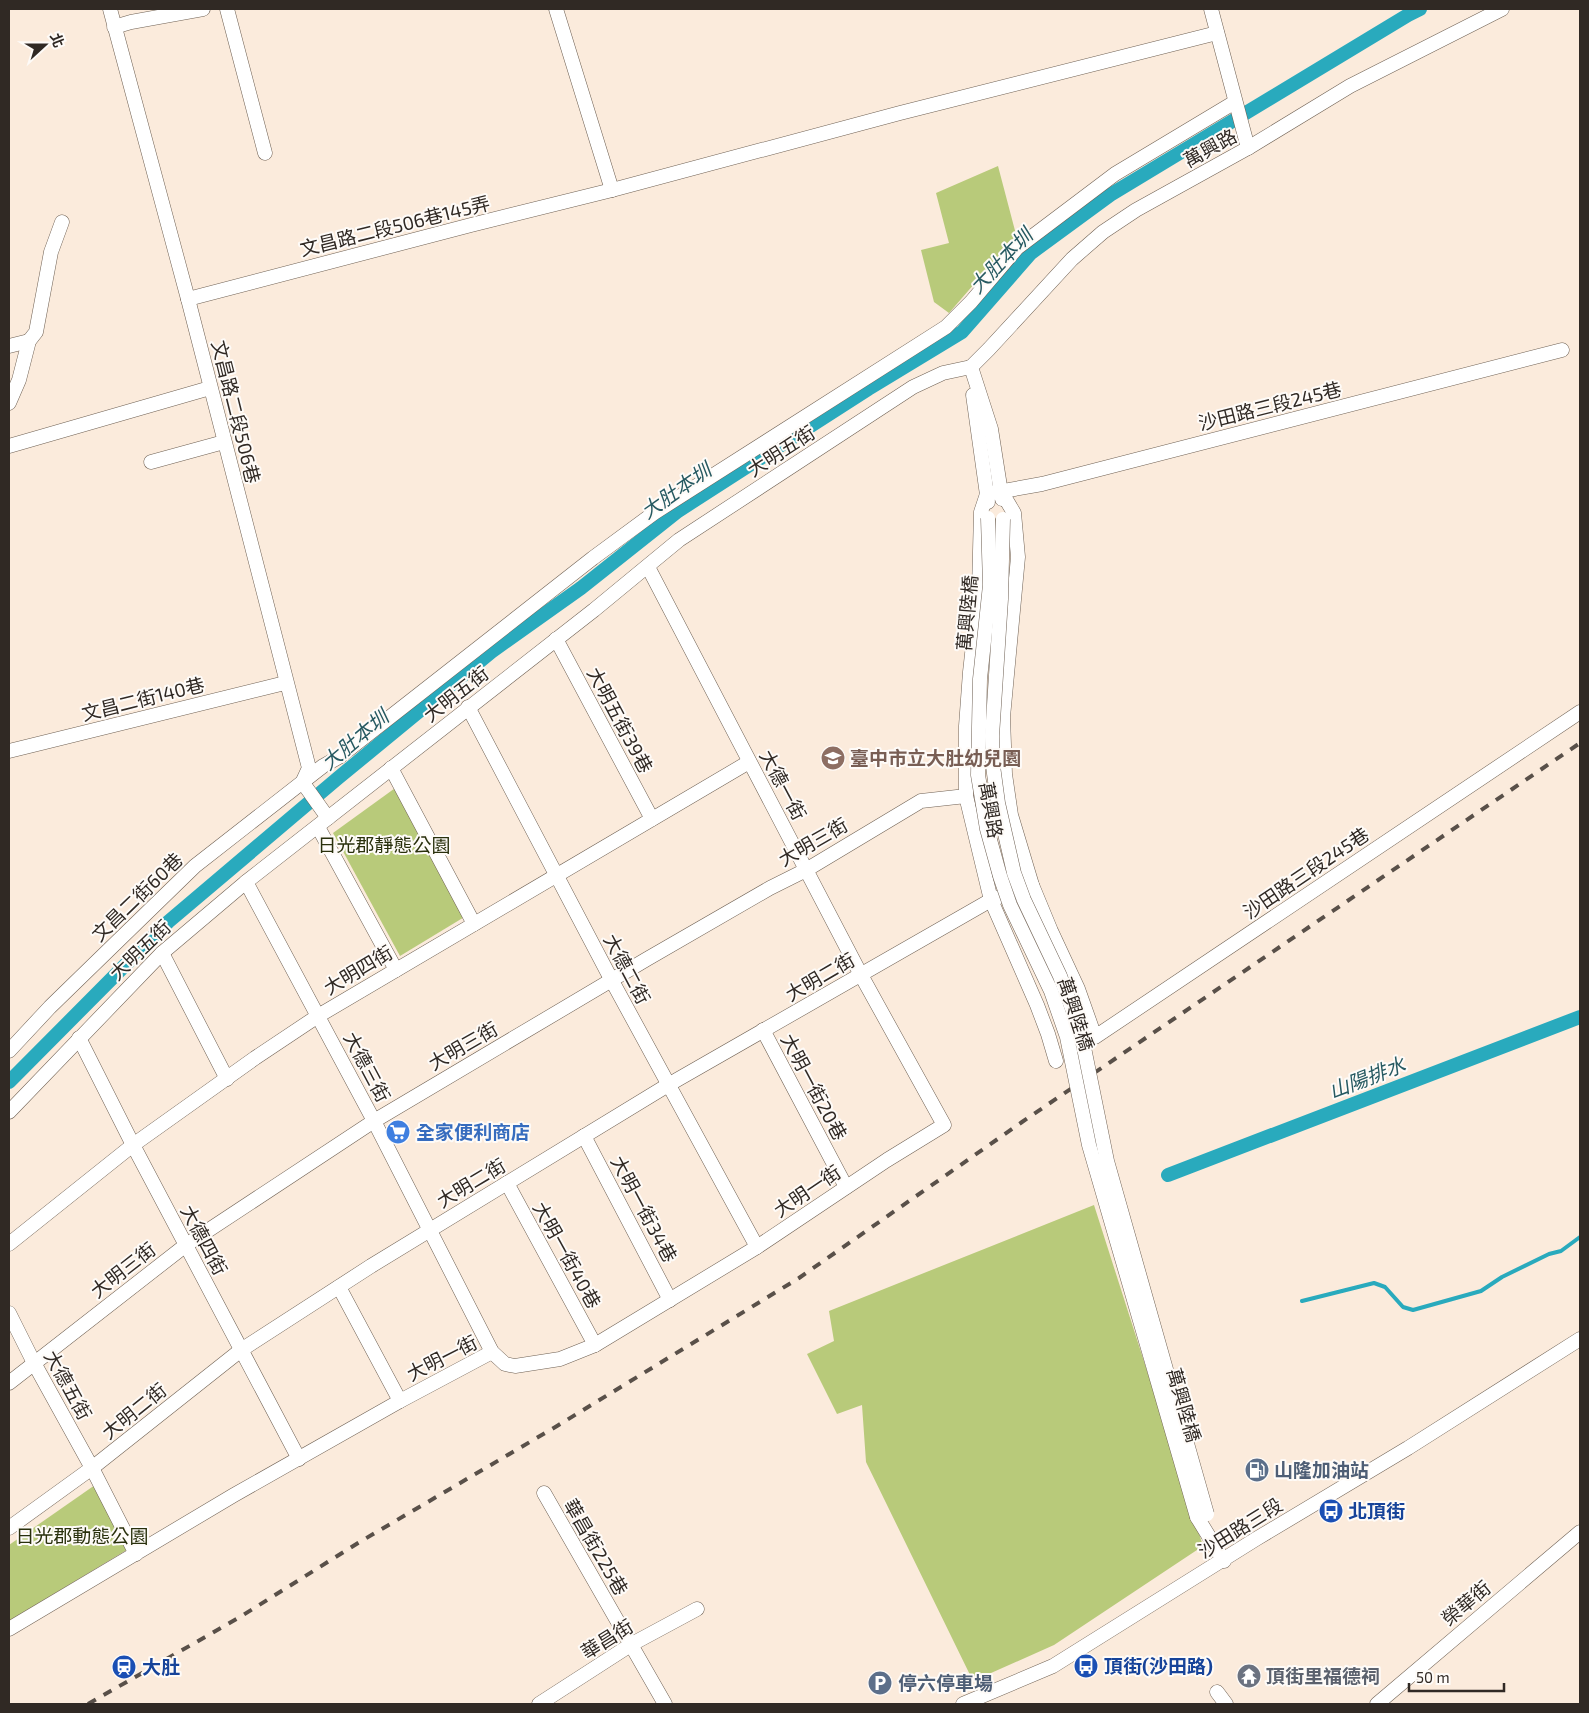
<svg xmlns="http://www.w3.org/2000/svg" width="1589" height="1713" viewBox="0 0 1589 1713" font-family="'Exo 2','Noto Sans TC',sans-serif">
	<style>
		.green { fill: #b8ca7a }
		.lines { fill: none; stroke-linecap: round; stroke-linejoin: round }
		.stream { stroke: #29aabd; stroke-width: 4 }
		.canal { stroke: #29aabd; stroke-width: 14 }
		.minor-casing { stroke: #6f6154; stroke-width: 15 }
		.minor { stroke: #fff; stroke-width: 14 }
		.rail { stroke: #595049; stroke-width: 4; stroke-dasharray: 9 9; stroke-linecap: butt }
		.minor-bridge-casing { stroke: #6f6154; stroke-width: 15; stroke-linecap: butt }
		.minor-bridge { stroke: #fff; stroke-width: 14 }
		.labels { text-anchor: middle; stroke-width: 4; stroke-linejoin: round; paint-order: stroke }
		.street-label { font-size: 19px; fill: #302924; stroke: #fefbf8 }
		.education-label { font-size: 19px; font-weight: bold; fill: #785e54; stroke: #fefbf8; text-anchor: start }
		.park-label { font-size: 19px; fill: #29300c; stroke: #fefbf8 }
		.shop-label { font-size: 19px; font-weight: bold; fill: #366cbe; stroke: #fefbf8; text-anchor: start }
		.service-label { font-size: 19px; font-weight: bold; fill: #4e5e75; stroke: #fefbf8; text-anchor: start }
		.transit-label { font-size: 19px; font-weight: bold; fill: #164399; stroke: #fefbf8; text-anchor: start }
		.worship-label { font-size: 19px; font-weight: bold; fill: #5b616d; stroke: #fefbf8; text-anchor: start }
		.water-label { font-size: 20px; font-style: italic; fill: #265961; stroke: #fefbf8 }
	</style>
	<rect width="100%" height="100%" fill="#fbebdc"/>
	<!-- green -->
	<g class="green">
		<polygon points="998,166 1018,242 994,261 949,313 934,302 921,250 949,243 936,193"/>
		<polygon points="398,786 466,916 400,956 333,833"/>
		<polygon points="1094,1205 1203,1546 1054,1645 973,1681 866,1462 862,1405 837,1414 807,1354 834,1341 829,1311"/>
		<polygon points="95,1485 130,1548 9,1621 9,1545"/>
	</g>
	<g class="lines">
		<!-- stream -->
		<polyline class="stream" points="1302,1301 1374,1283 1385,1287 1403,1307 1413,1310 1481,1291 1502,1277 1549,1254 1561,1251 1580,1237"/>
		<!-- canal -->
		<g class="canal">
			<polyline points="9,1082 168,922 338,778 491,652 581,588 678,511 868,389 962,332 1031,253 1110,195 1408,15 1420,9"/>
			<polyline points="1168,1175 1580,1017"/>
		</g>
		<defs>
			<g id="minor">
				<polyline points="110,9 188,299 309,768 303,781"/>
				<polyline points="227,9 265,153"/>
				<polyline points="556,9 612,190"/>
				<polyline points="1211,9 1248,148"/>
				<polyline points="114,27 131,22 203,9"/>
				<polyline points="188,299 471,225 612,190 900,113 1217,33"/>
				<polyline points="9,346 29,341"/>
				<polyline points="971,367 989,349 1072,259 1103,232 1136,210 1248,148 1350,86 1502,9"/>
				<polyline points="971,367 991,429 1002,499"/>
				<polyline points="973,395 988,502"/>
				<polyline points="9,403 19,380 29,341 36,332 51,252 62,222"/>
				<polyline points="9,446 210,388"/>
				<polyline points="151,462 224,442"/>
				<polyline points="1001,491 1014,513 1018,557 1003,717 1005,774 1011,815 1032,885 1051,931 1078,989 1095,1037 1580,712"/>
				<polyline points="556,639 652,819"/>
				<polyline points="468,707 611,979 757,1247"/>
				<polyline points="9,751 285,683"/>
				<polyline points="391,768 474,924"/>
				<polyline points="303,783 328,818"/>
				<polyline points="318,827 396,970"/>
				<polyline points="246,882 374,1121 492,1352 505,1364 515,1366 560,1359 595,1345 757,1247 887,1160 944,1125 861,975 648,567"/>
				<polyline points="162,953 227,1079"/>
				<polyline points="763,1030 846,1187"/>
				<polyline points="79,1038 133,1145 299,1459"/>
				<polyline points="9,1051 50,1007 195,866 323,766 339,757 593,558 654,513 946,327 971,302 1017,248 1115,174 1235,102"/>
				<polyline points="1056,1061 1048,1034 1037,1005 991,900 966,796 966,726 970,672 979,591 981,512 987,494 1042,484 1562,350"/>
				<polyline points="9,1112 162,953 246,882 594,610 679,540 913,387 943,373 971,367"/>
				<polyline points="584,1136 670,1300"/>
				<polyline points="507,1183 595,1345"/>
				<polyline points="9,1244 133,1145 255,1058 318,1016 749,762"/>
				<polyline points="339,1287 400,1401"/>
				<polyline points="9,1313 34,1363 92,1468 136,1554"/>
				<polyline points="9,1383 186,1245 374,1121 647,959 770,888 806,870 921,801 966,796"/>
				<polyline points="544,1493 665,1704"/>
				<polyline points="1197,1517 1224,1561"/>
				<polyline points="9,1528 92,1468 241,1350 371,1266 668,1085 991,900 1032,885"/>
				<polyline points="9,1629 234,1495 400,1401 492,1352"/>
				<polyline points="1217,1692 1226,1704"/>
				<polyline points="539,1704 632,1644 697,1609"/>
				<polyline points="963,1704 1053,1666 1256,1539 1408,1448 1580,1339"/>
				<polyline points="1377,1704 1580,1532"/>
			</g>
		</defs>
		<!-- minor casing -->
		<use href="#minor" class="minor-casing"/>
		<!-- minor -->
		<use href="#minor" class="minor"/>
		<!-- rail -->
		<polyline class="rail" points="88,1704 240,1617 358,1543 557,1426 799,1278 1022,1122 1580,743"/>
		<defs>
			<g id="minor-bridge">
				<polyline points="988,518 990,585 980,679 978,775 987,829 1000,876 1010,905 1051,991 1067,1037 1089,1145 1197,1517"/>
				<polyline points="1003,519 1001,599 992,736 993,766 998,803 1014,873 1024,900 1060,976 1081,1033 1107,1161 1207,1514"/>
			</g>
		</defs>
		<!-- minor-bridge casing -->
		<use href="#minor-bridge" class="minor-bridge-casing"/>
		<!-- minor-bridge -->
		<use href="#minor-bridge" class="minor-bridge"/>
	</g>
	<!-- icons -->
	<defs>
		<symbol id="school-disc" viewBox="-11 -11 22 22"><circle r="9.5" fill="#8d6e63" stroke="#fefbf8"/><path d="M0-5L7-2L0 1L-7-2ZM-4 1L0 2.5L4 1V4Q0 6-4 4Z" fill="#fff"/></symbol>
		<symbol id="supermarket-disc" viewBox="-11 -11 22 22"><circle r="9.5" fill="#3f7fe0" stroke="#fefbf8"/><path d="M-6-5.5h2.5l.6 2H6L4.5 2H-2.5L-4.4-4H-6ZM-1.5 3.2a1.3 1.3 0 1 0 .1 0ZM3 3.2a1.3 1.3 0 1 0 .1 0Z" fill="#fff"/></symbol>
		<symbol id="fuel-disc" viewBox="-11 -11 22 22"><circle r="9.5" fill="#5c6f8a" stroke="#fefbf8"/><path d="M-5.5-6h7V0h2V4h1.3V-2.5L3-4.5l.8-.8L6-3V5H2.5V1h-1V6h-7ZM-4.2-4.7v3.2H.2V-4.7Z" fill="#fff"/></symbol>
		<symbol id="bus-disc" viewBox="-11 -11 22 22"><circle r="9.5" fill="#1a4fb4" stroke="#fefbf8"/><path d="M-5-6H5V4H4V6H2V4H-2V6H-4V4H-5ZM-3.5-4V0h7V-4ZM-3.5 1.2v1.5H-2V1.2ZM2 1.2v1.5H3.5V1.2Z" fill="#fff"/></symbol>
		<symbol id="station-disc" viewBox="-11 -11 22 22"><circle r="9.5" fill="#1a4fb4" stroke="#fefbf8"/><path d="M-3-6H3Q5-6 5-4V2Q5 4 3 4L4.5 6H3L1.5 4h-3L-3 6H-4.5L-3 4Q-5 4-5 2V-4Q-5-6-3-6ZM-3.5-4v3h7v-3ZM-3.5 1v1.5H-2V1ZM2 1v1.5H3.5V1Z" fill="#fff"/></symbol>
		<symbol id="temple-disc" viewBox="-11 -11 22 22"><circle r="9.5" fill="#6b7280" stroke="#fefbf8"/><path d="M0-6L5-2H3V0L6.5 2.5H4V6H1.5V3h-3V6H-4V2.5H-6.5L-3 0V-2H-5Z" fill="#fff"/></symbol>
		<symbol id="parking-disc" viewBox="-11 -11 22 22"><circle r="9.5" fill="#5c6f8a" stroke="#fefbf8"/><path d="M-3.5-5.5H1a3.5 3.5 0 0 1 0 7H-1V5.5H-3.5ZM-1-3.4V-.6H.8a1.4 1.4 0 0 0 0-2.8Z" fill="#fff"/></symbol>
	</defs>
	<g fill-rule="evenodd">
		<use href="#school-disc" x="819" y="744" width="28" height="28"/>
		<use href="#supermarket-disc" x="384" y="1118" width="28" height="28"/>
		<use href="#fuel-disc" x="1243" y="1456" width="28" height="28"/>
		<use href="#bus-disc" x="1317" y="1497" width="28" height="28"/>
		<use href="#bus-disc" x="1072" y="1652" width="28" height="28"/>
		<use href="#station-disc" x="110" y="1653" width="28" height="28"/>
		<use href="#temple-disc" x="1235" y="1662" width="28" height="28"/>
		<use href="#parking-disc" x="866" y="1669" width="28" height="28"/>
	</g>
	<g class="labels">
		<!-- street labels -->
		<g class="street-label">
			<text transform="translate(1210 148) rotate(-29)" y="7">萬興路</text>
			<text transform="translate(395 226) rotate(-14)" y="7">文昌路二段506巷145弄</text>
			<text transform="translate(1270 406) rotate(-14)" y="7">沙田路三段245巷</text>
			<text transform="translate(236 412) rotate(76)" y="7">文昌路二段506巷</text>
			<text transform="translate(781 451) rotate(-33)" y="7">大明五街</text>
			<text transform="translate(967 613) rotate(-85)" y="7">萬興陸橋</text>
			<text transform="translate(456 694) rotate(-38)" y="7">大明五街</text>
			<text transform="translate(143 699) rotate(-14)" y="7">文昌二街140巷</text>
			<text transform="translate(620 720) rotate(62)" y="7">大明五街39巷</text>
			<text transform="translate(783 785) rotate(62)" y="7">大德一街</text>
			<text transform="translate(991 810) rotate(80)" y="7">萬興路</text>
			<text transform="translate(813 842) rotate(-30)" y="7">大明三街</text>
			<text transform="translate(1306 873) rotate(-34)" y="7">沙田路三段245巷</text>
			<text transform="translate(137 897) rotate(-44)" y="7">文昌二街60巷</text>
			<text transform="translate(140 950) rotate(-44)" y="7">大明五街</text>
			<text transform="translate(627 969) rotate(62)" y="7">大德二街</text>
			<text transform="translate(358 970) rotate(-31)" y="7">大明四街</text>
			<text transform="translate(820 977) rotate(-30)" y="7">大明二街</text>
			<text transform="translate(1076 1014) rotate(72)" y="7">萬興陸橋</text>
			<text transform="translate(463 1046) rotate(-30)" y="7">大明三街</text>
			<text transform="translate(367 1067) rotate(62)" y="7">大德三街</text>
			<text transform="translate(814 1087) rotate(62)" y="7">大明一街20巷</text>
			<text transform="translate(471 1183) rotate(-31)" y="7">大明二街</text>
			<text transform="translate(807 1191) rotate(-34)" y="7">大明一街</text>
			<text transform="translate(644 1209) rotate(62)" y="7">大明一街34巷</text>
			<text transform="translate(204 1240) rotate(62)" y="7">大德四街</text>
			<text transform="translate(567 1255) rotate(61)" y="7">大明一街40巷</text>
			<text transform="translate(123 1270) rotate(-38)" y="7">大明三街</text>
			<text transform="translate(442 1358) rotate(-27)" y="7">大明一街</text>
			<text transform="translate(68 1385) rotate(61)" y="7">大德五街</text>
			<text transform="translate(1184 1405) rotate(74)" y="7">萬興陸橋</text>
			<text transform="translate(134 1411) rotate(-39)" y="7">大明二街</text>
			<text transform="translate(1240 1528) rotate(-32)" y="7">沙田路三段</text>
			<text transform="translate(596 1547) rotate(60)" y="7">華昌街225巷</text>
			<text transform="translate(1466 1603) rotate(-40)" y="7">榮華街</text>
			<text transform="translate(607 1639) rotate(-32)" y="7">華昌街</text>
		</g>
		<!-- education labels -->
		<g class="education-label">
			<text x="850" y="765">臺中市立大肚幼兒園</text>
		</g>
		<!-- park labels -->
		<g class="park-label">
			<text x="384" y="852">日光郡靜態公園</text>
			<text x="82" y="1543">日光郡動態公園</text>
		</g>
		<!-- shop labels -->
		<g class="shop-label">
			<text x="416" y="1139">全家便利商店</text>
		</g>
		<!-- service labels -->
		<g class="service-label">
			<text x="1274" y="1477">山隆加油站</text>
			<text x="898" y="1690">停六停車場</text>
		</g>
		<!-- transit labels -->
		<g class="transit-label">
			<text x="1348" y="1518">北頂街</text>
			<text x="1104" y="1673">頂街(沙田路)</text>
			<text x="142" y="1674">大肚</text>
		</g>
		<!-- worship labels -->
		<g class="worship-label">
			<text x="1266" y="1683">頂街里福德祠</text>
		</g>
		<!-- water labels -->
		<g class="water-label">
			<text transform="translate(1001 261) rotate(-46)" y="7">大肚本圳</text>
			<text transform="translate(676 491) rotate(-35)" y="7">大肚本圳</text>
			<text transform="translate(355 740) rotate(-40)" y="7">大肚本圳</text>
			<text transform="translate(1367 1078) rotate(-21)" y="7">山陽排水</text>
		</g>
	</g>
	<!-- border -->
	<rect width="1589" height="1713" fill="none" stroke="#302924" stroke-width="20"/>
	<!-- north arrow -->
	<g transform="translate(45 45) rotate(69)" stroke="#fefbf8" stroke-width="4" paint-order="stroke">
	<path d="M0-4L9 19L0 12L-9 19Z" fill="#302924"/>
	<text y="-8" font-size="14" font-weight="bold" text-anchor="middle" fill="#302924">北</text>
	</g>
	<!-- scale -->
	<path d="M1409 1683v8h95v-8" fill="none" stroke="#302924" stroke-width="2.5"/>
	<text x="1416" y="1683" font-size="15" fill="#302924" stroke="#fefbf8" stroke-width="4" paint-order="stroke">50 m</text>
</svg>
